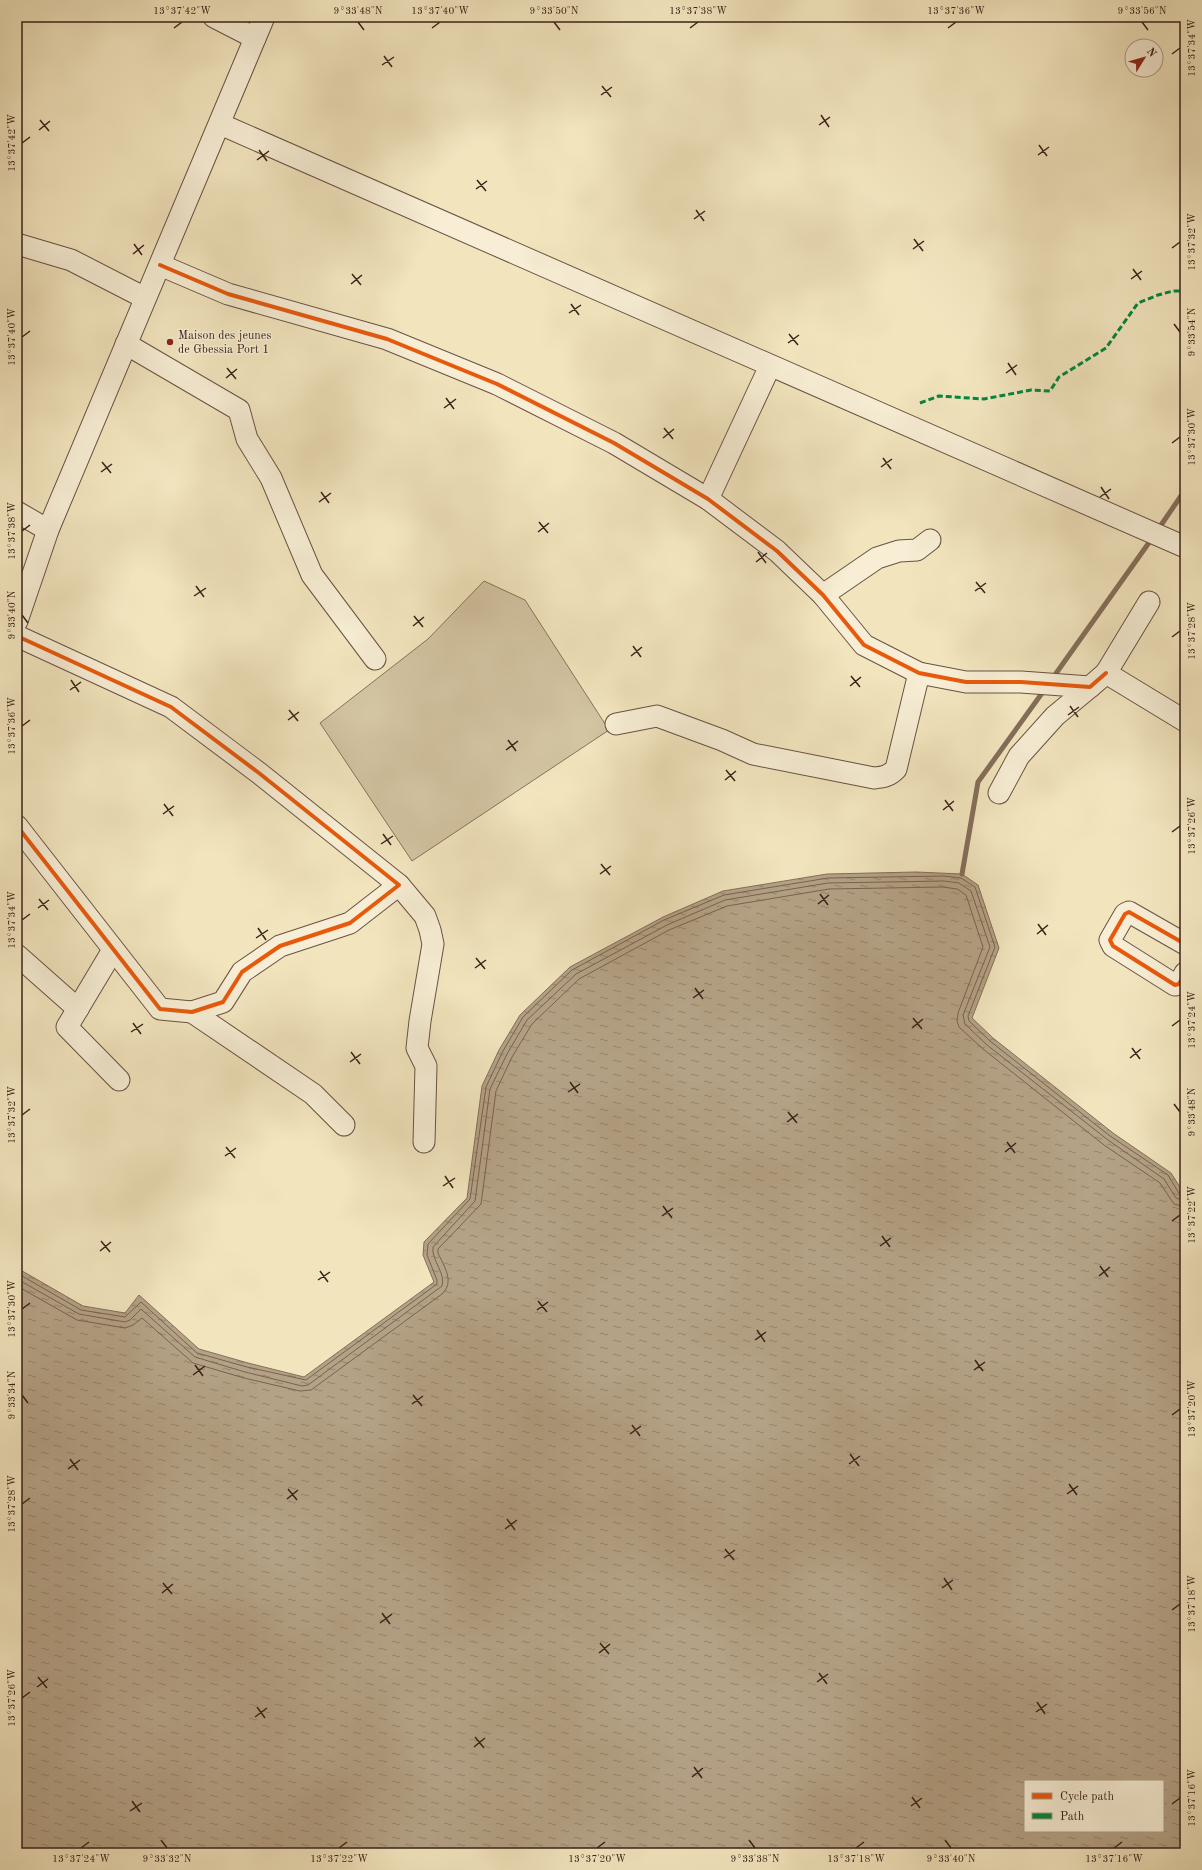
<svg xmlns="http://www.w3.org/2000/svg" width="1202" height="1870" viewBox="0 0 1202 1870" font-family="'Old Standard TT',serif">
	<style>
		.grass { fill: #d3c4a2; stroke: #87725d }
		.water { fill: url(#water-ripples); stroke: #846e5a; fill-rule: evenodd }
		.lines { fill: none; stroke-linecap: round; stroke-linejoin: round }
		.shore { stroke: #78624f; stroke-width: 1 }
		.stream { stroke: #846e5a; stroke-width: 5 }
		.minor-casing { stroke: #695242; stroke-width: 23 }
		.minor { stroke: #f7eed5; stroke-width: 21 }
		.quiet { stroke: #00873e; stroke-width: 3; stroke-dasharray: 6 3; stroke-linecap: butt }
		.cycleway-casing { stroke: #f7eed5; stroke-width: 6 }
		.cycleway { stroke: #e8590c; stroke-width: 4 }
		.ticks { fill: none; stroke: #3b2118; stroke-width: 1.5 }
		.poi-dot { fill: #8f2418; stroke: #f7eed5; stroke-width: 1.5 }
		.labels { text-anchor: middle; stroke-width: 3; stroke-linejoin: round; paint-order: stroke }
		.poi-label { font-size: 12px; fill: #3b2118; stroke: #f7eed5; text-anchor: start }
		.neatline { fill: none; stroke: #3b2118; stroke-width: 1.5 }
		.ticks-label { font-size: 10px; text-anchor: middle; fill: #3b2118 }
	</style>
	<defs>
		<pattern id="water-ripples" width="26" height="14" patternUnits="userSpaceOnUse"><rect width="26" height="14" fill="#b4a286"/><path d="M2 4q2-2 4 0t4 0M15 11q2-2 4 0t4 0" fill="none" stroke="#94846d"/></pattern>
	</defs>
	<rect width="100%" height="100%" fill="#f2e5be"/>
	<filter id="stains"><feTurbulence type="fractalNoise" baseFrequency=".005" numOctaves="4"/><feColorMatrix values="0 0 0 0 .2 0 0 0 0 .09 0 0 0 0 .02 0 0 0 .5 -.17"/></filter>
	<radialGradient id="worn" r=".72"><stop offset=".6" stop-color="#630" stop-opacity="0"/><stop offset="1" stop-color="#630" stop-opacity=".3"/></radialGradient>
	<!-- grass -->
	<polygon class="grass" points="484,581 525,600 609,730 412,861 320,723 428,639"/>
	<!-- water -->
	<path class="water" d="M916,872L962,874L978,885L999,948L972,1018L993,1038L1113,1133L1171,1173L1185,1195V1853H17V1268L83,1306L125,1313L139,1295L199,1349L248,1363L304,1377L434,1282L423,1255L424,1242L467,1198L482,1086L499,1050L520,1015L570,967L663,917L723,891L827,874ZM1025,1781H1163V1831H1025Z"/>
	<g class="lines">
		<!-- shore -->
		<g class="shore">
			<polyline points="17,1273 81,1310 125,1317 141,1302 197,1353 247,1367 306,1380 437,1284 437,1280 427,1255 428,1244 470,1199 486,1087 503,1051 523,1017 572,970 664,920 724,895 828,878 944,876 961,878 975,887 995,947 968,1016 969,1021 990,1041 1110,1136 1168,1175 1180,1195 1185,1196"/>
			<path d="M17,1279L79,1314L125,1322L130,1320L141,1309L195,1357L245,1372L302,1386L308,1385L442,1286C446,1273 431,1260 433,1247L475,1201L490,1089L507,1054L527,1020L576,974L667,925L725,900L828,883L944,881L959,883L971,891L990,947L963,1015L965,1024L987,1045L1108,1140L1164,1179L1176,1198L1185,1201"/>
			<path d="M17,1286L77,1320L125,1328L133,1325L142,1318L193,1363L244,1378L300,1391L311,1390L442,1294C455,1282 444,1266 438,1253V1249L481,1204L496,1091L512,1057L532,1024L579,979L669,930L727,906L829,889L943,887L957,889L966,895L983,947L958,1013L957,1021L959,1027L983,1049L1104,1145L1160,1183L1174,1204L1185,1207"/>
		</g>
		<!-- stream -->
		<g class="stream">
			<polyline points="1157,531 1185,490"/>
			<polyline points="1052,679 1153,537"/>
			<polyline points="962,874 978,782 1045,689"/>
		</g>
		<defs>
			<g id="minor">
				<polyline points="214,17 255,38"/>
				<polyline points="220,124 1185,547"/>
				<polyline points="17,244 71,260 145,298"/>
				<polyline points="160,265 228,294 387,339 497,384 614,443 708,499 777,551 823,595 864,645 919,673 966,682 1021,682 1090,687 1106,673"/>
				<polyline points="126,344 239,410 247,439 271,478 312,575 375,659"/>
				<polyline points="708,499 770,366"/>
				<polyline points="17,512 48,530"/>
				<polyline points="823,595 877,558 899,551 917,550 930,540"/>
				<polyline points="1149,602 1106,673 1185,721"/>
				<polyline points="17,621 48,530 264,17"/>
				<polyline points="17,636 171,707 259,773 399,885 350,923 280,946 242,972 223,1002 192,1012 160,1009 17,826"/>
				<path d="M616,724L657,716L722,740L753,754L874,778C884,777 889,776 896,769L919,673"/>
				<polyline points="999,793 1019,756 1055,716 1090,687"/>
				<polyline points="399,885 425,916 430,930 433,944 420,1021 417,1048 426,1066 424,1142"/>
				<polyline points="1185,944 1129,912 1125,914 1110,940 1113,946 1175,985 1179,984 1185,973"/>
				<polyline points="113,950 67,1027 119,1080"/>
				<polyline points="17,955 78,1009"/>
				<polyline points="192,1012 313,1094 344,1125"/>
			</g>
		</defs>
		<!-- minor casing -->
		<use href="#minor" class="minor-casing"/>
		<!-- minor -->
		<use href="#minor" class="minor"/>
		<!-- quiet -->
		<polyline class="quiet" points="920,403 939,396 984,399 1031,390 1050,391 1059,377 1106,348 1138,303 1158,295 1173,291 1185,291"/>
		<defs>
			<g id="cycleway">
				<polyline points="160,265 228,294 387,339 497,384 614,443 708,499 777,551 823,595 864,645 919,673 966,682 1021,682 1090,687 1106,673"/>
				<polyline points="17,636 171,707 259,773 399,885 350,923 280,946 242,972 223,1002 192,1012 160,1009 17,826"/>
				<polyline points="1185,944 1129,912 1125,914 1110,940 1113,946 1175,985 1179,984 1185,973"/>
			</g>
		</defs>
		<!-- cycleway casing -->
		<use href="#cycleway" class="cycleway-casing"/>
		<!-- cycleway -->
		<use href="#cycleway" class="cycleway"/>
	</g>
	<!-- ticks -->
	<path class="ticks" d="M358,22L364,30M554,22L560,30M1142,22L1148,30M174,28L182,22M432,28L440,22M690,28L698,22M948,28L956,22M1172,54L1180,48M384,56L392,67M382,65L394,57M602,86L611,97M601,95L612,87M821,115L829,127M40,120L49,131M819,125L830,117M39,130L50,121M22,143L30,137M1039,145L1047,156M259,150L267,161M1038,155L1049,147M257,160L269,151M477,180L486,191M476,189L487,181M696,210L704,221M694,219L705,211M914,239L923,251M134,244L142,255M1172,248L1180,242M913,249L924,241M133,254L144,245M1133,269L1141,280M352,274L361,285M1131,279L1142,271M351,284L362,275M571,304L579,315M569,313L581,305M1174,324L1180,332M789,334L798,345M22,337L30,331M788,343L799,335M1008,363L1016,375M227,368L236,379M1006,373L1017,365M226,378L237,369M446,398L454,409M444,408L456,399M664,428L673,439M663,438L674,429M1172,443L1180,437M883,458L891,469M102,462L111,473M881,467L892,459M101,472L112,464M1101,487L1109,499M321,492L329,503M1100,497L1111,489M319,502L331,493M539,522L548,533M22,531L30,525M538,532L549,523M758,552L766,563M756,562L767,553M976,582L985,593M196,586L204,597M975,591L986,583M194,596L206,588M22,615L28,623M414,616L423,627M413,626L424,617M1172,637L1180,631M633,646L641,657M631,656L642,647M851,676L860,687M71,680L79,692M850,686L861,677M70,690L81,682M1070,706L1078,717M289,710L298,721M1068,715L1079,707M288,720L299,712M22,726L30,720M508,740L516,751M506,750L518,741M726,770L735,781M725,780L736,771M945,800L953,811M164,804L173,816M943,810L954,801M163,814L174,806M1172,832L1180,826M383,834L391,845M381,844L393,836M601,864L610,875M600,874L611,866M820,894L828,905M39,899L48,910M818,904L829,895M38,908L49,900M22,920L30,914M1038,924L1046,935M258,928L266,940M1037,934L1048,925M256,938L268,930M476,958L485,969M475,968L486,960M695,988L703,999M693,998L704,990M913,1018L922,1029M133,1023L141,1034M1172,1026L1180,1020M912,1028L923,1019M131,1032L143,1024M1132,1048L1140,1059M351,1052L360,1064M1130,1058L1141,1049M350,1062L361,1054M570,1082L578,1093M568,1092L580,1084M1174,1104L1180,1112M788,1112L797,1123M22,1115L30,1109M787,1122L798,1114M1007,1142L1015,1153M226,1147L235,1158M1005,1152L1016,1143M225,1156L236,1148M445,1176L453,1188M443,1186L455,1178M663,1206L672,1218M662,1216L673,1208M1172,1221L1180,1215M882,1236L890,1247M101,1241L110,1252M880,1246L891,1238M100,1251L111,1242M1100,1266L1108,1277M320,1271L328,1282M1099,1276L1110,1267M318,1280L330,1272M538,1301L547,1312M22,1309L30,1303M537,1310L548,1302M757,1330L765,1342M755,1340L766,1332M975,1360L983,1371M195,1365L203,1376M974,1370L985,1362M193,1375L205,1366M22,1395L28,1403M413,1395L422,1406M412,1404L423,1396M1172,1415L1180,1409M632,1425L640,1436M630,1434L641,1426M850,1454L859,1466M70,1459L78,1470M849,1464L860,1456M68,1469L80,1460M1069,1484L1077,1495M288,1489L297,1500M1067,1494L1078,1486M287,1499L298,1490M22,1504L30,1498M507,1519L515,1530M505,1529L517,1520M725,1549L734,1560M724,1558L735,1550M944,1578L952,1590M163,1583L172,1594M942,1588L953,1580M162,1593L173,1584M1172,1610L1180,1604M382,1613L390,1624M380,1623L392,1614M600,1643L609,1654M599,1653L610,1644M819,1673L827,1684M38,1677L47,1688M817,1682L828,1674M37,1687L48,1679M22,1698L30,1692M1037,1702L1045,1714M257,1707L265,1718M1036,1712L1047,1704M255,1717L267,1708M475,1737L484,1748M474,1747L485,1738M694,1767L702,1778M692,1777L703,1768M912,1797L920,1808M132,1801L140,1812M1172,1804L1180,1798M911,1806L922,1798M130,1811L142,1803M161,1840L167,1848M749,1840L755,1848M945,1840L951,1848M81,1848L89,1842M339,1848L347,1842M597,1848L605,1842M856,1848L864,1842M1114,1848L1122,1842"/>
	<!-- markers -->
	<circle class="poi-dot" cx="170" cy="342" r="4"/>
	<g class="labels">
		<!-- poi labels -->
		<g class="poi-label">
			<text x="178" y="339">Maison des jeunes<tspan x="178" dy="14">de Gbessia Port 1</tspan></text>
		</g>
	</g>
	<!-- margin -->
	<rect width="1202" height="1870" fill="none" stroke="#f2e5be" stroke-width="44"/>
	<!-- legend -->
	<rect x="1024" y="1780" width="140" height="52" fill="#f7eed5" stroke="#ac9c89"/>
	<rect x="1032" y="1793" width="20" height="6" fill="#e8590c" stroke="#ac9c89"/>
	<text x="1060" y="1800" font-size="12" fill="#3b2118">Cycle path</text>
	<rect x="1032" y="1813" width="20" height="6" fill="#00873e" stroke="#ac9c89"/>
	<text x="1060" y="1820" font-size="12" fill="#3b2118">Path</text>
	<!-- north arrow -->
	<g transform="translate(1144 58) rotate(53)"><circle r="19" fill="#f7eed5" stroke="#ac9c89"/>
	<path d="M0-3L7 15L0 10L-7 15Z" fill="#8f2418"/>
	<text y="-6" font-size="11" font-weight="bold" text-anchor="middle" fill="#3b2118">N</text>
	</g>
	<rect x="22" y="22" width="1158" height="1826" class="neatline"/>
	<g class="ticks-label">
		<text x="182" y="14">13°37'42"W</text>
		<text x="358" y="14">9°33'48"N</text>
		<text x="440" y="14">13°37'40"W</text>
		<text x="554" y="14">9°33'50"N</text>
		<text x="698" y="14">13°37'38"W</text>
		<text x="956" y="14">13°37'36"W</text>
		<text x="1142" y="14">9°33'56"N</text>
		<text transform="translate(1191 48) rotate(-90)" y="4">13°37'34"W</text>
		<text transform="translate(11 143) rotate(-90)" y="4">13°37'42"W</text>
		<text transform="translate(1191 242) rotate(-90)" y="4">13°37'32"W</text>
		<text transform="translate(1191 332) rotate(-90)" y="4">9°33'54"N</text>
		<text transform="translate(11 337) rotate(-90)" y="4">13°37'40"W</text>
		<text transform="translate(1191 437) rotate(-90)" y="4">13°37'30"W</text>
		<text transform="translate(11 531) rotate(-90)" y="4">13°37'38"W</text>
		<text transform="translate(11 615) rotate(-90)" y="4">9°33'40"N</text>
		<text transform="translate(1191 631) rotate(-90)" y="4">13°37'28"W</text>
		<text transform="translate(11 726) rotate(-90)" y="4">13°37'36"W</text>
		<text transform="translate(1191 826) rotate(-90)" y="4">13°37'26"W</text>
		<text transform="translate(11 920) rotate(-90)" y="4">13°37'34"W</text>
		<text transform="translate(1191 1020) rotate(-90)" y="4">13°37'24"W</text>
		<text transform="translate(1191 1112) rotate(-90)" y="4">9°33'48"N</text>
		<text transform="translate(11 1115) rotate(-90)" y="4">13°37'32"W</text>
		<text transform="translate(1191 1215) rotate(-90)" y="4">13°37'22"W</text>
		<text transform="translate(11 1309) rotate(-90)" y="4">13°37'30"W</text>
		<text transform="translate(11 1395) rotate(-90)" y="4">9°33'34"N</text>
		<text transform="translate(1191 1409) rotate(-90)" y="4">13°37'20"W</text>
		<text transform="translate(11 1504) rotate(-90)" y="4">13°37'28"W</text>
		<text transform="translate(1191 1604) rotate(-90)" y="4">13°37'18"W</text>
		<text transform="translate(11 1698) rotate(-90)" y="4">13°37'26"W</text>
		<text transform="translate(1191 1798) rotate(-90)" y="4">13°37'16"W</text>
		<text x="81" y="1862">13°37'24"W</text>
		<text x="167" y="1862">9°33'32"N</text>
		<text x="339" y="1862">13°37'22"W</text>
		<text x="597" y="1862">13°37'20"W</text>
		<text x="755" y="1862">9°33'38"N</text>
		<text x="856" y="1862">13°37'18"W</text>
		<text x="951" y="1862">9°33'40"N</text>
		<text x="1114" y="1862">13°37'16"W</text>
	</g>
	<rect width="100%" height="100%" filter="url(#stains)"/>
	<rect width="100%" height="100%" fill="url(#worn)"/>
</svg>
